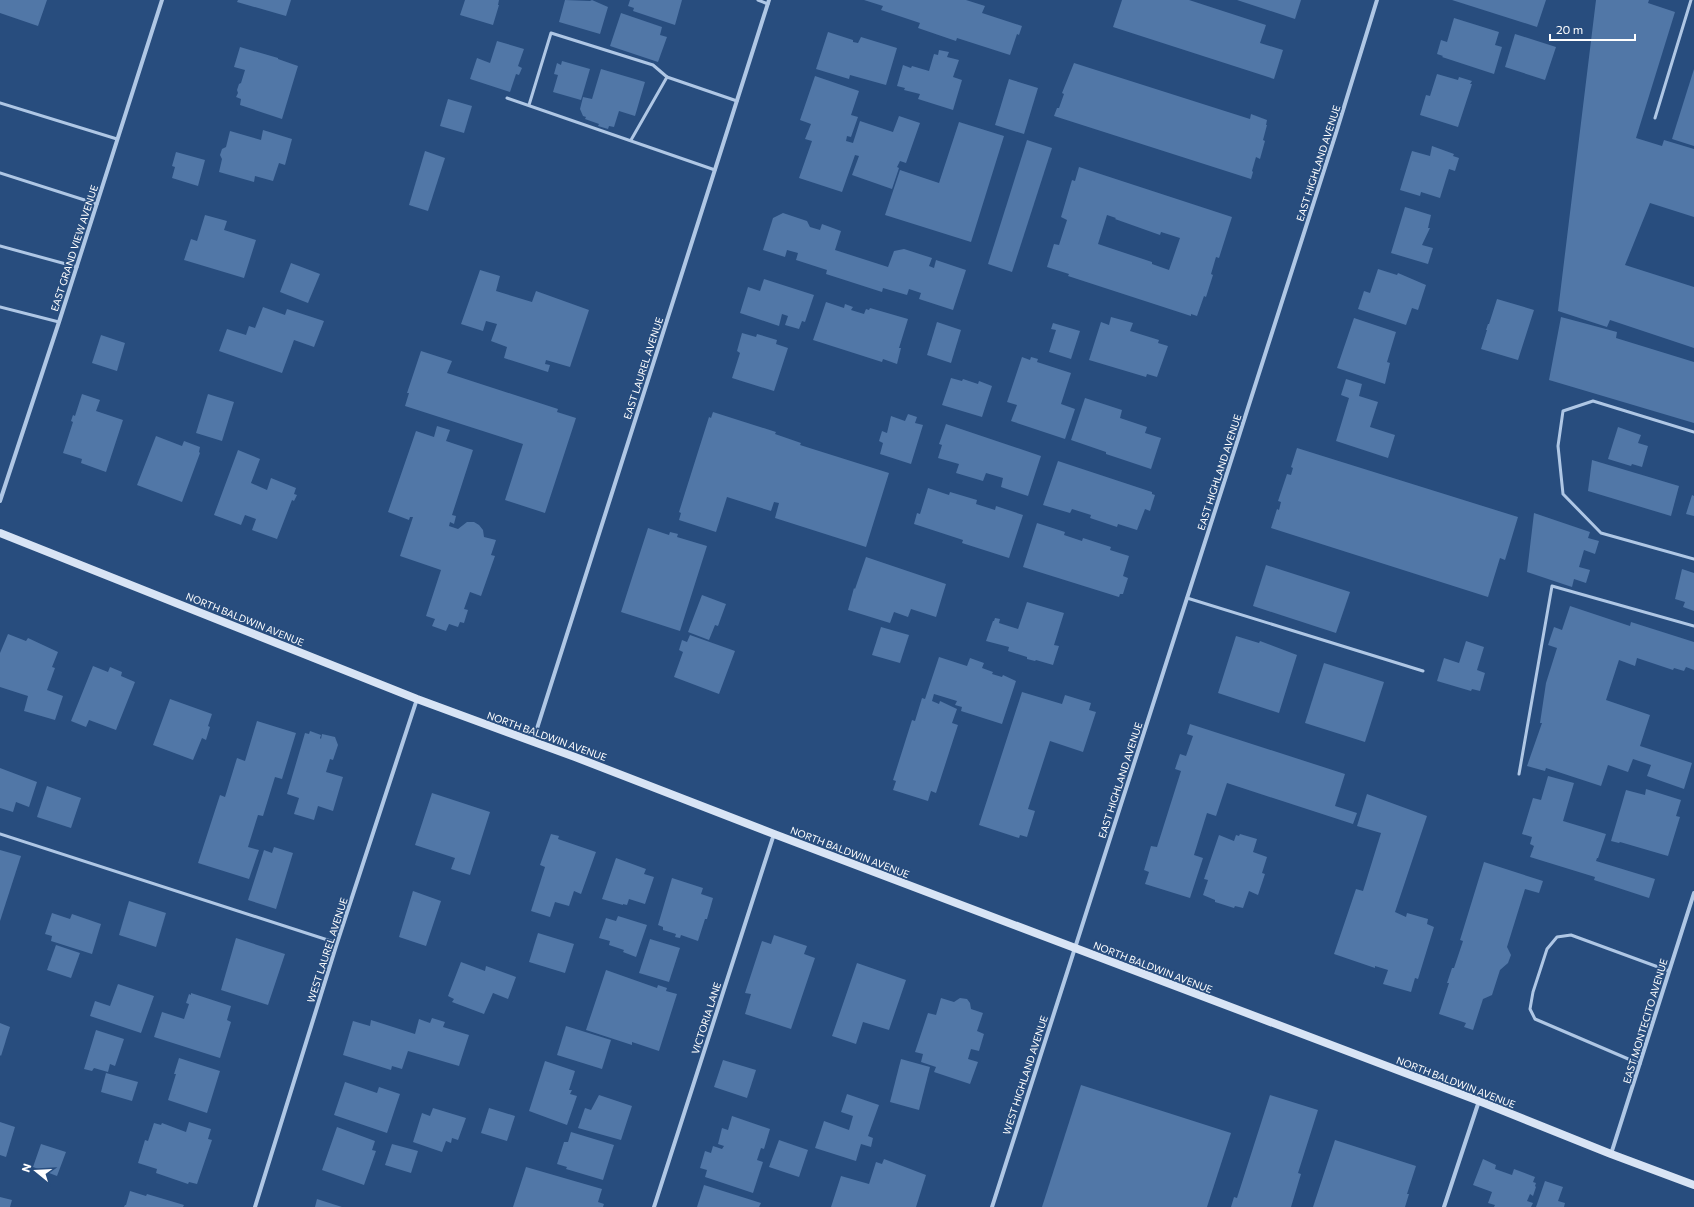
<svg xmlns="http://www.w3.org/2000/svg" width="1694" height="1207" viewBox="0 0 1694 1207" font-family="Commissioner,sans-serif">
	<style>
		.building { fill: #5177a7; fill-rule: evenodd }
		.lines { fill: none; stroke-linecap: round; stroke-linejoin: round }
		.lane { stroke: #afc7e5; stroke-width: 3 }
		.street { stroke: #afc7e5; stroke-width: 4 }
		.secondary { stroke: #d8e4f5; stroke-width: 8 }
		.labels { text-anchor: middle; stroke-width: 3.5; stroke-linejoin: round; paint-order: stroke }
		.street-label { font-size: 10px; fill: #fff; stroke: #284d7e }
	</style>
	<rect width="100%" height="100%" fill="#284d7e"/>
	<!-- building -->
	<g class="building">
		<polygon points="0,0 47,0 38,26 0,13"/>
		<polygon points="238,0 291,0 286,16 237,2"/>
		<polygon points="465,0 499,0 498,5 499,5 493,25 460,15"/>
		<polygon points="565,0 590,1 592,0 608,7 600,34 559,22"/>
		<polygon points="630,0 682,0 675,25 633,11 634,8 628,6"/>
		<polygon points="864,0 966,0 985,6 982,13 1022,26 1019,35 1017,34 1010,55 957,38 956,41 918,28 920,23 881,10 883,6"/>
		<polygon points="1122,0 1189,0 1266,25 1260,43 1283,50 1274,79 1113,27"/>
		<polygon points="1237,0 1301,0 1295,19"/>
		<polygon points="1452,0 1546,0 1537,27"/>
		<polygon points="1596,0 1649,0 1648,3 1675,12 1636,138 1662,146 1664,140 1694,149 1694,217 1650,203 1625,265 1694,287 1694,348 1610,320 1607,327 1558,311"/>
		<polygon points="621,13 662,27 660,35 667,37 658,62 610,46"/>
		<polygon points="1454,18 1499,32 1495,45 1502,47 1494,74 1442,57 1443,56 1437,54 1441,40 1447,42"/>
		<polygon points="828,32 853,40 853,42 858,43 861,37 897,48 886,85 850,75 849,79 816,69"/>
		<polygon points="1515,34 1556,47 1545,80 1505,67"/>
		<polygon points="497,41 524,49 518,66 522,68 519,75 516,74 510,92 470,79 477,58 490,63"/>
		<polygon points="240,47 278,58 278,59 298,66 282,119 240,105 241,99 236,97 238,93 237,90 239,84 241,83 245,70 234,67"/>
		<polygon points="939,50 949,52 947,57 959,60 953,77 962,80 953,110 918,99 920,94 904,90 905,88 897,86 903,65 911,68 912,66 929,71 934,54 938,55"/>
		<polygon points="562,61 590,69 581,100 553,92 558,75 554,74 557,63 561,65"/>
		<polygon points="1074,63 1250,119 1251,114 1267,120 1266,125 1267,125 1263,140 1265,141 1260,159 1256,157 1252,171 1253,172 1251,179 1054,116 1057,108 1059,108 1064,94 1062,93"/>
		<polygon points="601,69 645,82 635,116 619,111 614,127 609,126 608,129 598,126 599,124 585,119 586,117 583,116 580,109 583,97 592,99"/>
		<polygon points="1694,69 1694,146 1672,139"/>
		<polygon points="1437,74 1458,80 1459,77 1472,81 1470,84 1472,84 1458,127 1420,115 1426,95 1430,96"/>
		<polygon points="815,76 859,91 851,115 858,117 851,137 847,136 846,141 853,143 860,121 893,132 899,116 920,123 906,163 900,161 897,167 899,168 892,189 852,175 859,156 855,155 842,192 799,178 812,141 805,139 811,124 800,120"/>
		<polygon points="1009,79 1038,88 1024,134 995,125"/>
		<polygon points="448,99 472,106 464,133 440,126"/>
		<polygon points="959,122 1004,136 971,242 885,215 900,170 939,183"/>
		<polygon points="263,130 292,139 285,165 279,163 273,181 255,176 254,182 219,172 222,159 220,155 222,149 226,147 230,131 261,140"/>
		<polygon points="1027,140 1052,148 1012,272 988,264"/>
		<polygon points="1432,146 1454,154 1453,156 1459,158 1455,171 1449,169 1440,198 1421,192 1420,196 1400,190 1412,151 1430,156"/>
		<polygon points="425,151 445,158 428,211 409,205"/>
		<polygon points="176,152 205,160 198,186 172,178 175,167 172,166"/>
		<path d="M1079,167L1232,217L1219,258L1216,257L1211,274L1213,275L1206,297L1204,296L1197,316L1191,314V316L1068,276L1069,274L1047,267L1054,244L1059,245L1067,220L1061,217L1072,180L1075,181ZM1107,215L1116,218L1115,219L1160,235L1161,232L1180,238L1169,270L1152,264V262L1098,244Z"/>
		<polygon points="1405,207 1431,215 1428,228 1430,228 1422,245 1433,248 1428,264 1391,253"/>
		<polygon points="783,213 807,221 810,227 820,230 822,224 841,231 835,250 888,267 894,251 904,249 932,258 929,266 934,268 936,260 966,270 953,310 919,299 921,293 909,289 907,295 883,288 882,292 826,274 827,270 796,260 798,253 787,250 785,257 763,250 773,218"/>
		<polygon points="205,215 227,221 224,230 256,240 244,278 184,260 191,239 197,241"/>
		<polygon points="291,263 320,274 308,303 280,292"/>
		<polygon points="1378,269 1397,275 1398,273 1426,285 1418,310 1412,308 1406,325 1358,309 1364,291 1370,293"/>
		<polygon points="480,270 500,276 496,291 532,302 536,291 589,310 570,367 546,360 545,364 550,365 548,372 504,358 507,347 491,341 497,324 486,321 483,331 461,324"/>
		<polygon points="764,279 814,295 805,322 802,321 799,329 785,325 788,316 782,314 779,326 740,313 748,287 760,291"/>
		<polygon points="1497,299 1534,310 1518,360 1481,349 1487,330 1486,330 1488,324 1489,324"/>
		<polygon points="826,302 844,308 845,304 853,307 851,310 864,314 866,309 869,310 870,308 908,319 899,348 901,348 897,364 883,359 882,362 813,340"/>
		<polygon points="263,307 285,315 287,309 324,321 314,347 294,340 282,373 219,351 227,329 246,335 249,326 255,328"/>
		<polygon points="1111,317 1133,323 1130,331 1159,340 1158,343 1168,346 1157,377 1147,374 1146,377 1089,360 1101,322 1109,325"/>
		<polygon points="1561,317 1617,332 1616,338 1694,362 1694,423 1549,380"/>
		<polygon points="1354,318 1396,332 1387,362 1390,363 1385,384 1337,368"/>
		<polygon points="937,322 961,330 951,363 927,355"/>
		<polygon points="1053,323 1080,331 1071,359 1049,352 1056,330 1051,329"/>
		<polygon points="742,333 756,337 757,334 777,340 776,344 788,348 774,391 732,378 740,353 737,351"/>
		<polygon points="101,335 125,343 117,371 92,363"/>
		<polygon points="421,351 452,361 447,373 558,409 557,412 576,418 545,513 505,500 523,444 405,406 409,393 407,393"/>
		<polygon points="1022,357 1030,360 1031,357 1038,359 1037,362 1071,373 1061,404 1075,409 1065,439 1011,421 1017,405 1007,402"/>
		<polygon points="951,378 962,381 963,379 978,384 979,381 992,386 982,417 942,405"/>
		<polygon points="1346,379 1362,384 1359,396 1378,402 1370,427 1395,435 1388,458 1336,441 1349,398 1341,395"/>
		<polygon points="82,394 100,400 96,411 123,420 106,472 81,463 82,459 63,453 73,422 71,421 73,415 75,416"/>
		<polygon points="208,394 234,402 222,441 196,433"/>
		<polygon points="1085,398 1122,410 1120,418 1147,427 1145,433 1161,438 1151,469 1106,454 1106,452 1071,440"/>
		<polygon points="713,412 776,432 775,434 801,443 800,445 889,473 866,547 775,518 779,503 774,502 771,511 727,497 716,532 679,520 681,513 679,512 709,417 711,418"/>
		<polygon points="908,414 917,417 915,423 923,425 911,464 880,454 883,443 879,441 882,431 887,433 891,416 905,421"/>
		<polygon points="946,424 1041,456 1028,496 1001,487 1003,478 986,473 983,481 956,473 959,464 938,458 942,445 939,444"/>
		<polygon points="437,426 450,430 446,441 473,450 452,515 456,516 454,524 450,522 449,526 458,529 467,522 474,522 479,525 483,530 484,537 496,540 491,555 495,556 481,596 470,592 464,609 468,610 464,623 460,622 458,627 449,624 446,631 432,626 435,619 426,616 441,570 400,556 413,517 410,517 409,520 388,512 416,431 434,437"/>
		<polygon points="1618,427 1641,435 1638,443 1648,446 1642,467 1632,464 1631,466 1608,459"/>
		<polygon points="156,436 182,446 184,441 200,447 199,452 200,453 182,502 137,485"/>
		<polygon points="1297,448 1518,517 1505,560 1500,558 1488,597 1271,528 1277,509 1279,510 1281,502 1278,501 1287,474 1291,475 1293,468 1291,467"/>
		<polygon points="238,450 260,459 251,483 267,490 271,478 296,488 294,494 297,495 294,501 292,500 277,539 252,530 256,519 245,515 241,525 214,515"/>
		<polygon points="1592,460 1679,486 1671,516 1588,491"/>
		<polygon points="1058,461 1152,492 1152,494 1155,495 1150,511 1145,509 1137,530 1118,524 1117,527 1090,518 1091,515 1072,509 1070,513 1043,505"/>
		<polygon points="928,488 949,495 950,492 977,500 976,504 995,510 996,506 1023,515 1009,558 962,543 963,540 914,524 917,513 920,514"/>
		<polygon points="1692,495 1694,496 1694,516 1686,514"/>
		<polygon points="1534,513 1590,532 1588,538 1599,541 1595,554 1584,550 1579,567 1590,570 1586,583 1574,579 1572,587 1527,572"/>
		<polygon points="1037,523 1065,532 1064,535 1082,541 1083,538 1111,547 1110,550 1129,556 1123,576 1128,578 1123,594 1120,594 1119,597 1023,567"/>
		<polygon points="648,528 669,535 670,532 678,534 677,537 707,546 680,631 621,612"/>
		<polygon points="866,557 946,584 936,617 911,609 908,617 894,612 890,623 848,610 854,588 855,589"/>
		<polygon points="1266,565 1350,592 1336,633 1253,606"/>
		<polygon points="1682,569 1694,573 1694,611 1683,607 1685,602 1675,599"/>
		<polygon points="702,595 726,604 718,626 715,625 709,640 688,632"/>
		<polygon points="1027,602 1064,613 1054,645 1059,646 1053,665 1036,660 1035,661 1027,659 1027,657 1008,651 1009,647 986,641 993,621 994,621 995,618 1000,619 999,623 1018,629"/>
		<polygon points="1570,606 1630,626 1631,622 1694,642 1694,670 1686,667 1684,671 1674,668 1673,670 1637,658 1635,666 1619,660 1606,700 1650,715 1640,746 1692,763 1684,789 1647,776 1651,765 1633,759 1628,772 1608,765 1601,786 1546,768 1545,771 1527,766 1542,723 1540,723 1546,683 1557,648 1548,645 1554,627 1562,630"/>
		<polygon points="881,627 909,635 900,663 872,655"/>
		<polygon points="8,634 26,641 28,638 58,652 52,667 55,668 47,690 63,696 55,720 24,711 28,696 0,687 0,653"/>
		<polygon points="690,635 735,651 719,694 674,677 683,652 679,650 682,640 687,642"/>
		<polygon points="1236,636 1259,643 1260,641 1297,655 1279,713 1218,693"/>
		<polygon points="1466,641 1484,647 1477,670 1485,673 1480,691 1472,689 1471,691 1437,681 1444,658 1459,663"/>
		<polygon points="939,657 967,666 970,658 984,663 982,668 993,672 992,674 1002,677 1003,675 1016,681 1002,724 961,711 962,707 955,705 957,701 934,694 932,701 939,704 940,701 957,709 952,723 958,725 936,793 931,791 928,801 893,790 896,781 893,780 912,720 915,721 922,698 925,699"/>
		<polygon points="1324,663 1384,682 1365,742 1305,723"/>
		<polygon points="93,666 108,672 110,667 122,672 121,676 135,682 116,730 89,720 86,727 71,721"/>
		<polygon points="1022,692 1062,704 1065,695 1091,703 1089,710 1096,712 1083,752 1050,741 1028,809 1035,811 1027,837 1020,835 1019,838 979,825"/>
		<polygon points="170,699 212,714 208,726 210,727 206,740 202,738 193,760 153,745"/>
		<polygon points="257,721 296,733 282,779 275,777 263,816 258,815 248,847 259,850 249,879 198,863 220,795 225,797 237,758 245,761"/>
		<polygon points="1190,724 1345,774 1335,806 1357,813 1353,824 1227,783 1216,816 1207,813 1194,855 1203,858 1190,898 1145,884 1149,872 1144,870 1151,846 1157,847 1181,771 1175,769 1180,754 1186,756 1193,736 1187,734"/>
		<polygon points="310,731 321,735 320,738 321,739 322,734 335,737 338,745 333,760 330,759 326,772 343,777 333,811 318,806 314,820 294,814 299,798 287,794 305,733 309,734"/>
		<polygon points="0,768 37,782 29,807 16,802 13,812 0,808"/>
		<polygon points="1548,776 1574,783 1563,821 1606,834 1598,858 1597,858 1596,861 1655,879 1649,898 1594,880 1595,877 1530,857 1534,846 1530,844 1532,837 1522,834 1533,798 1541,800"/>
		<polygon points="47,786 81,798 71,828 37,817"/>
		<polygon points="1646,789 1681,800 1676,816 1680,817 1668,856 1620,842 1619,843 1611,841 1626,790 1645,795"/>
		<polygon points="432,793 490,812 470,875 451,869 455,858 415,845"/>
		<polygon points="1367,794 1427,816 1395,912 1406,917 1407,913 1428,919 1427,924 1434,927 1418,979 1415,978 1411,992 1383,984 1388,970 1375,966 1375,968 1334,954 1356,889 1363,891 1381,833 1357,826"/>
		<polygon points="551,834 559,836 558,839 596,852 581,894 574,891 569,906 555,902 550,917 531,911 545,867 540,865"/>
		<polygon points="1240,834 1257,839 1253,852 1267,857 1262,873 1265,874 1258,895 1249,891 1243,908 1235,906 1234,908 1215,902 1215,900 1203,895 1208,880 1204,879 1219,835 1234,841 1236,835 1239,836"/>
		<polygon points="274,847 293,853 276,909 248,900 264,850 272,853"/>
		<polygon points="0,850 21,856 0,921"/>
		<polygon points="616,858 646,869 644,874 654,877 645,904 629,899 627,905 623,904 623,905 602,899"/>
		<polygon points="1484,862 1543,881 1539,893 1525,889 1507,947 1511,955 1508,963 1500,970 1492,995 1483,999 1473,1030 1464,1027 1466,1023 1439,1014 1449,983 1447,983 1452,968 1454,968 1463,941 1460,940"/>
		<polygon points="672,878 703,888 701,894 713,898 707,919 705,919 698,941 681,935 680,938 675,937 676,934 663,930 663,927 658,925"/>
		<polygon points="413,891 441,901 426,946 399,937"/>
		<polygon points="129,901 166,913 156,947 119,935"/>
		<polygon points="52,913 70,919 72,914 101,924 92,954 51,941 52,936 45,934"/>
		<polygon points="618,916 647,925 636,957 623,952 624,950 609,945 610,941 599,938 606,918 616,921"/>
		<polygon points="538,933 574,944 565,973 529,962"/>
		<polygon points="774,935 807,946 804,954 815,958 791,1029 745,1014 751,994 745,993 762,941 771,944"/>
		<polygon points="236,938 285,954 268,1005 221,990"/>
		<polygon points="650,939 680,948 669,982 639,973"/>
		<polygon points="56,945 80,953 71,978 47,970"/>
		<polygon points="461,962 485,971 486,966 516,977 508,999 493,993 484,1014 452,1002 454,999 448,996"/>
		<polygon points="857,963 906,980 889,1030 863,1022 856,1044 832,1036"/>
		<polygon points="606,970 657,988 658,985 667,988 666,991 677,994 659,1051 632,1042 632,1045 586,1030"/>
		<polygon points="118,984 154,996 141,1033 90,1016 95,1001 110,1006"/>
		<polygon points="191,993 231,1006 227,1020 231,1022 220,1058 154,1037 162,1012 184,1019 189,1004 186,1003 189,994 191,995"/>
		<polygon points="941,998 954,1002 960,998 967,999 970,1003 971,1009 983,1013 977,1031 984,1034 979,1051 971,1049 968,1059 978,1062 970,1084 934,1072 936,1067 921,1062 923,1054 915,1052 928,1013 936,1015"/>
		<polygon points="432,1018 445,1022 443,1027 469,1035 459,1066 408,1051 402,1069 392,1066 391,1070 343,1055 353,1021 370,1026 371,1020 415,1034 419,1019 430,1023"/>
		<polygon points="0,1023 10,1027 1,1056 0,1055"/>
		<polygon points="566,1026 611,1040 602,1069 557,1055"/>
		<polygon points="96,1030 124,1039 115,1066 110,1064 108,1072 94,1068 92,1071 84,1069"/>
		<polygon points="179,1058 220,1071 207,1113 168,1100 176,1074 174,1074"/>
		<polygon points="901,1059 930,1067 919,1110 890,1102"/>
		<polygon points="723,1060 756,1070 747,1098 714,1087"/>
		<polygon points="545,1061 575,1071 569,1090 572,1090 570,1094 577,1096 567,1125 529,1111"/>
		<polygon points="106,1073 138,1082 132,1101 101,1092"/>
		<polygon points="345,1082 377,1093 379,1087 400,1094 387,1133 334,1115"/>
		<polygon points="1081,1085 1231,1133 1207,1207 1042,1207"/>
		<polygon points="847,1094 879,1105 868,1136 873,1138 871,1147 861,1144 856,1161 815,1148 824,1121 849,1130 853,1116 841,1112"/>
		<polygon points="599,1095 632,1106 621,1140 578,1128 585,1108 591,1110"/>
		<polygon points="1270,1095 1318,1110 1298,1173 1301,1174 1291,1207 1231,1207 1234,1197 1237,1198"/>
		<polygon points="433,1108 466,1118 458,1140 452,1138 451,1143 446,1141 442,1152 413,1142 422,1113 430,1116"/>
		<polygon points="489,1108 515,1116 507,1141 481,1133"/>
		<polygon points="732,1116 770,1129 764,1149 761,1148 757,1160 763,1162 753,1193 705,1177 707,1170 700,1168 705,1151 711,1153 713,1146 722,1149 724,1146 718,1144 722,1128 728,1130"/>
		<polygon points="0,1122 15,1127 6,1157 0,1155"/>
		<polygon points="189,1122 211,1129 208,1139 212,1140 197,1184 189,1182 188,1184 156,1173 157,1169 138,1163 145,1140 148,1141 154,1123 161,1125 162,1123 186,1132"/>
		<polygon points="337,1127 375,1141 372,1150 376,1151 364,1185 322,1170"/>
		<polygon points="571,1132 614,1145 603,1180 566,1169 567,1167 557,1164 564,1142 568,1142"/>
		<polygon points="779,1140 808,1150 799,1177 769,1167"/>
		<polygon points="1335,1140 1416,1166 1407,1194 1409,1194 1405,1207 1313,1207"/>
		<polygon points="41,1144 66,1152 57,1176 33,1167"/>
		<polygon points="392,1144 418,1151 411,1173 385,1165"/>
		<polygon points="884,1159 926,1175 916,1207 831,1207 841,1176 869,1184 876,1162 882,1164"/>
		<polygon points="1483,1159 1496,1165 1495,1169 1512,1175 1514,1169 1535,1177 1533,1182 1536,1183 1535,1186 1536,1187 1533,1196 1530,1194 1527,1201 1533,1203 1531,1207 1494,1207 1495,1205 1488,1203 1492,1192 1473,1185"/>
		<polygon points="526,1167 602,1189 598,1202 604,1204 603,1207 513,1207"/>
		<polygon points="1545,1181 1563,1187 1558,1201 1565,1203 1564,1207 1536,1207"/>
		<polygon points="704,1185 761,1203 759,1207 697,1207"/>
		<polygon points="130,1191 146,1196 147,1194 184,1205 183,1207 124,1207 125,1205 126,1205"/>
		<polygon points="0,1197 12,1200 10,1207 0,1207"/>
		<polygon points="317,1199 342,1207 315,1207"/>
	</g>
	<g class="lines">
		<!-- lane -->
		<g class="lane">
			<polyline points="758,0 768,4"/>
			<polyline points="507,98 715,170"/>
			<polyline points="0,103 117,139"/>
			<polyline points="529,105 551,33 653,65 667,77"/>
			<polyline points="1655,118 1691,0"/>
			<polyline points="631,140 667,77 737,101"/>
			<polyline points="0,173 97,204"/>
			<polyline points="0,246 77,267"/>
			<polyline points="0,307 59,322"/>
			<polyline points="1694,432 1593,401 1563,411 1558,446 1563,494 1601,533 1694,559"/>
			<polyline points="1187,598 1423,671"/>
			<polyline points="1519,774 1552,586 1694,626"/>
			<polyline points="0,834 337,943"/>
			<polyline points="1640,1064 1535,1019 1530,1009 1533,992 1547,949 1557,937 1571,935 1669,971"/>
		</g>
		<!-- street -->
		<g class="street">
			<polyline points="0,501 59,322 162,0"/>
			<polyline points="533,741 769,0"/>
			<polyline points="1611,1154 1694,893"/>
			<polyline points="255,1207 337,943 417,699"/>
			<polyline points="654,1207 774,834"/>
			<polyline points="992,1207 1336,133 1377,0"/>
			<polyline points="1444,1207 1479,1101"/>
		</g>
		<!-- secondary -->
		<polyline class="secondary" points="0,533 417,699 575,757 774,834 1479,1101 1611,1154 1694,1185"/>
	</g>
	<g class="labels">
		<!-- street labels -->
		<g class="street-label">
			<text transform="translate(1318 163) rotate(-72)" y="4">EAST HIGHLAND AVENUE</text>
			<text transform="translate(74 248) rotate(-72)" y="4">EAST GRAND VIEW AVENUE</text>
			<text transform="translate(643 368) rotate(-72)" y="4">EAST LAUREL AVENUE</text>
			<text transform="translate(1219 472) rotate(-72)" y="4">EAST HIGHLAND AVENUE</text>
			<text transform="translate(245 619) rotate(22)" y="4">NORTH BALDWIN AVENUE</text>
			<text transform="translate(547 736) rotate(20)" y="4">NORTH BALDWIN AVENUE</text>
			<text transform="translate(1120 780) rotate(-72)" y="4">EAST HIGHLAND AVENUE</text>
			<text transform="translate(850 852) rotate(21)" y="4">NORTH BALDWIN AVENUE</text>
			<text transform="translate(327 950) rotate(-72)" y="4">WEST LAUREL AVENUE</text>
			<text transform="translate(1153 967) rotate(21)" y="4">NORTH BALDWIN AVENUE</text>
			<text transform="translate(706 1018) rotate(-72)" y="4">VICTORIA LANE</text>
			<text transform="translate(1645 1021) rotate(-73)" y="4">EAST MONTECITO AVENUE</text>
			<text transform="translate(1025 1075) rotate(-72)" y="4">WEST HIGHLAND AVENUE</text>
			<text transform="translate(1456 1082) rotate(21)" y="4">NORTH BALDWIN AVENUE</text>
		</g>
	</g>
	<!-- north arrow -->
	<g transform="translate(36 1171) rotate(288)" stroke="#284d7e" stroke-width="3" paint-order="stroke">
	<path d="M0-3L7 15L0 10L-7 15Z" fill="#ffffff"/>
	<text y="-6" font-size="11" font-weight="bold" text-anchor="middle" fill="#ffffff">N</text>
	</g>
	<!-- scale -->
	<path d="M1550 34v6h85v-6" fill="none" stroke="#ffffff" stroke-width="2"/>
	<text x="1556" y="34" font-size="12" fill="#ffffff" stroke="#284d7e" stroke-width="3" paint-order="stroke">20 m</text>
</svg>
